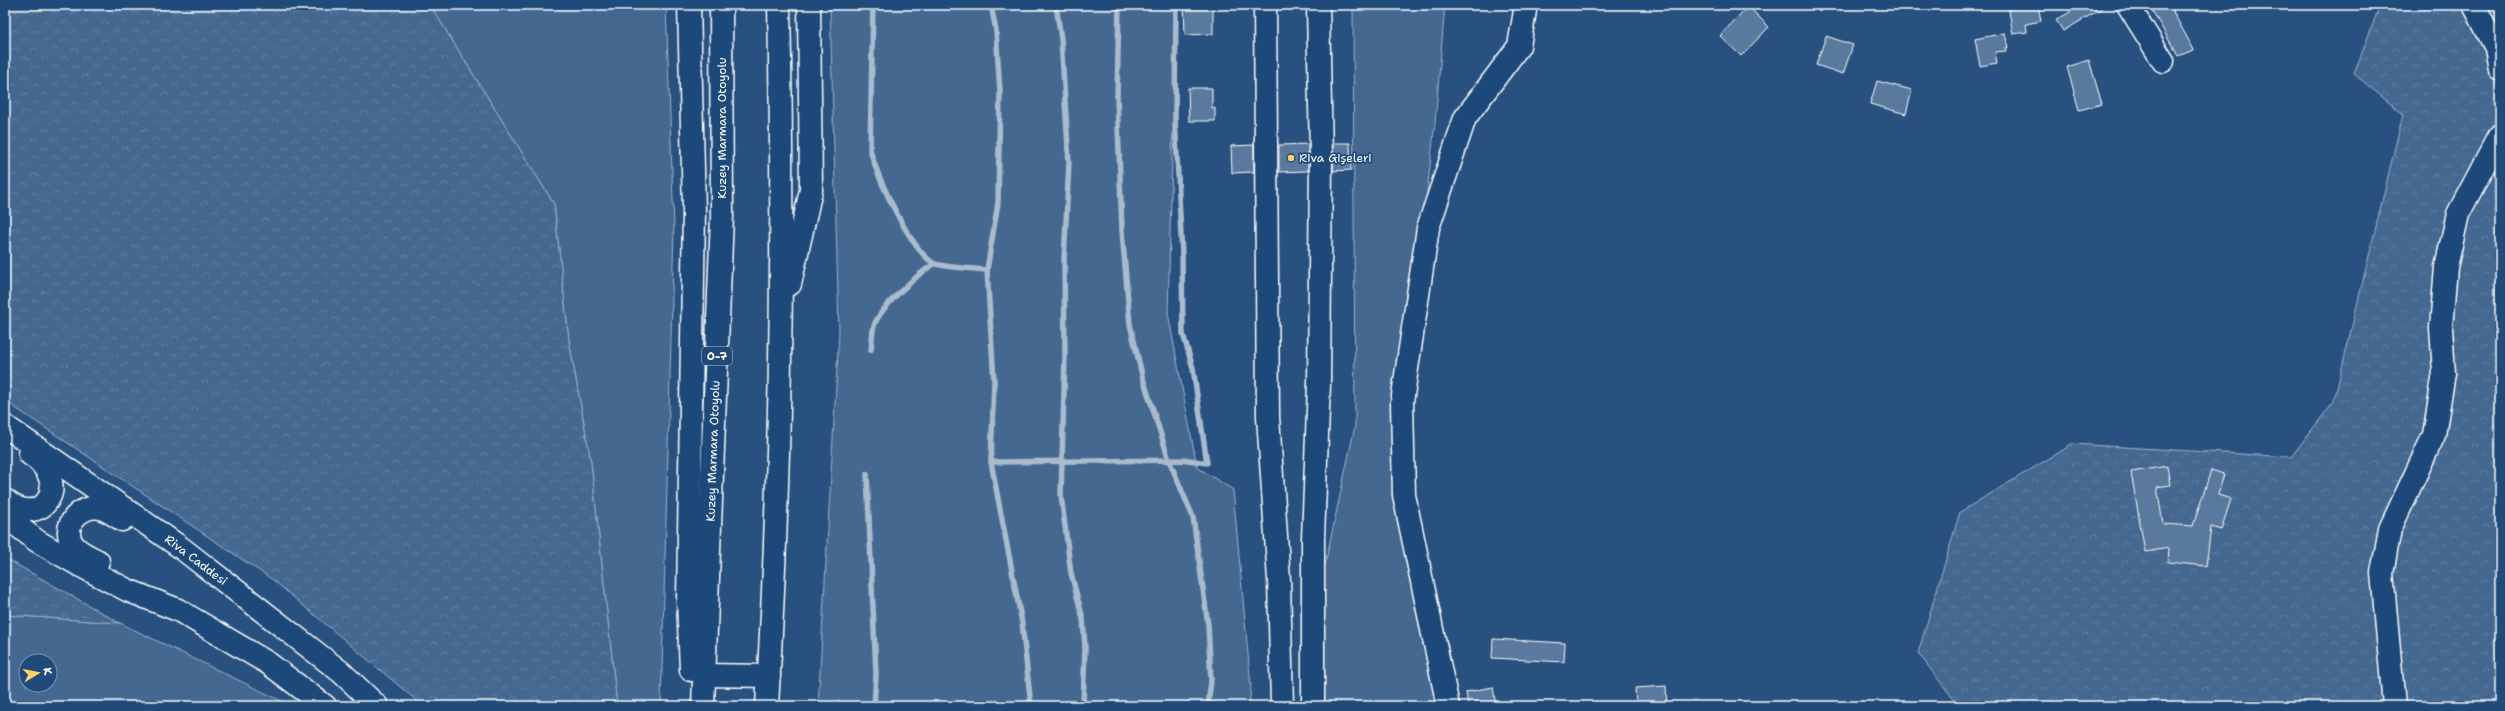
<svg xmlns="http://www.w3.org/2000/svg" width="2505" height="711" viewBox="0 0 2505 711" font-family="'Shantell Sans',sans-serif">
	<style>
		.green { fill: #446890; stroke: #a2b4c8; fill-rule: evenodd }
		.forest { fill: url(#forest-crowns); stroke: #a2b4c8 }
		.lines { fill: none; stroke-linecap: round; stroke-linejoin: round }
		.stream { stroke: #aabbcd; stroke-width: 5.5 }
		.building { fill: #5a7a9d; stroke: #fff }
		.minor-casing { stroke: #fff; stroke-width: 25 }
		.major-casing { stroke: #fff; stroke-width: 25 }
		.highway-casing { stroke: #fff; stroke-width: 25 }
		.minor { stroke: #1f4a7a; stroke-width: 22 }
		.major { stroke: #1f4a7a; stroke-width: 22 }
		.highway { stroke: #1f4a7a; stroke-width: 22 }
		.poi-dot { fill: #ffd166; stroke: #1f4a7a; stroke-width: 1.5 }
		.labels { text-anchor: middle; stroke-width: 3.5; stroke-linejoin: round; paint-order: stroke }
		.shield { fill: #1f4a7a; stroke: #bcc9d7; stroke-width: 1 }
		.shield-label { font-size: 11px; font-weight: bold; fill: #fff }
		.street-label { font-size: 12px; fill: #fff; stroke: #1f4a7a }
		.poi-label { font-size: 12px; fill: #fff; stroke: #1f4a7a; text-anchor: start }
	</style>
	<defs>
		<pattern id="forest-crowns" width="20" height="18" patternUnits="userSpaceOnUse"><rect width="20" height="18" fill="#446890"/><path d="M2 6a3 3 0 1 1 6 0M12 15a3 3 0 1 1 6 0" fill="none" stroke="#607fa1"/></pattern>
	</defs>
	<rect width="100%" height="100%" fill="#28517f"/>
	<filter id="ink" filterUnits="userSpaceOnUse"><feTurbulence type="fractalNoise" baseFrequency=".025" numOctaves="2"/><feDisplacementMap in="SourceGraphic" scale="8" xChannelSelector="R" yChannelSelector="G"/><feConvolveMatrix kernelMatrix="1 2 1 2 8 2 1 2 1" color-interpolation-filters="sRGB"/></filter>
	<g filter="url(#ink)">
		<!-- green -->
		<g class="green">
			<polygon points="430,5 666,5 674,227 661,706 617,706 591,462 569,341 554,204"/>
			<polygon points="830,5 1176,5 1168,313 1197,467 1233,490 1251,687 1249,706 818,706 839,332"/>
			<polygon points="1353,5 1445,5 1435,123 1392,493 1436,706 1325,706 1321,583 1355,426"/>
			<path d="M5,615L120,623L292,706H5ZM26,661H50V685H26Z"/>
		</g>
		<!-- forest -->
		<g class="forest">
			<polygon points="5,5 430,5 554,204 569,341 591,462 617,706 423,706 273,580 5,401"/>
			<polygon points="2380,5 2500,5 2500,706 1959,706 1918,653 1960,512 2073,444 2291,457 2334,401 2403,114 2354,74"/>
			<polygon points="5,558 120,623 5,615"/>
		</g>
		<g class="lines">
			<!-- stream -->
			<g class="stream">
				<path d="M873,5L870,149C877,177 909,247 933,263C939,267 978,269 987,270"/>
				<polyline points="991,5 996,31 1000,92 998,203 987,270 994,381 991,462 1022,623 1031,706"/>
				<polyline points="1056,5 1061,39 1069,163 1064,261 1065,357 1061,495 1071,573 1083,619 1085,648 1083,706"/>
				<polyline points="1119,5 1117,97 1122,231 1130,324 1142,375 1169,460 1193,517 1208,625 1211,680 1208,706"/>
				<path d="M871,350C872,342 872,333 874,326C879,308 918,274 934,264"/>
				<polyline points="991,462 1189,460 1207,463 1193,368 1183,334 1182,255 1175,117 1176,5"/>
				<polyline points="867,474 876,674 874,706"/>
			</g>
		</g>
		<!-- building -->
		<g class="building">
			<polygon points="1184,5 1213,5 1213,34 1185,35"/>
			<polygon points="2008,5 2038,5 2041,21 2026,24 2027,32 2013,34"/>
			<polygon points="2082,5 2108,5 2063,31 2056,20"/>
			<polygon points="2149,5 2176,5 2173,12 2194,50 2178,56"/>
			<polygon points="1748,6 1769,27 1741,56 1720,36"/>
			<polygon points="2005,33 2008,48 2005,48 2006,51 1995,52 1997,63 1980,66 1975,39"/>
			<polygon points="1826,36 1853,45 1843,74 1816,65"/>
			<polygon points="2089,60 2102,104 2079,110 2067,67"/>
			<polygon points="1877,81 1912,90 1906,114 1870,104"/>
			<polygon points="1188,88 1212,88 1212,108 1215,108 1215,121 1189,121"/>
			<polygon points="1333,143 1350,143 1351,170 1333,171"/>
			<polygon points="1308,144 1308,171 1279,172 1279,145"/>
			<polygon points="1254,145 1254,172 1232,173 1231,146"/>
			<polygon points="2167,466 2170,485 2157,487 2163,524 2193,526 2211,470 2224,474 2218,495 2231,499 2221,530 2211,527 2206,566 2168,562 2169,548 2145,552 2131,472"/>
			<polygon points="1493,639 1565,643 1564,662 1492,658"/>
			<polygon points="1666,686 1667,706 1636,706 1635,688"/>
			<polygon points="1493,687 1496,706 1468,706 1466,692"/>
		</g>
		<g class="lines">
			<defs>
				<g id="minor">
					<polyline points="2128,5 2163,61"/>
					<polyline points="2474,5 2496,48 2500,69"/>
					<polyline points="704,675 769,676"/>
					<polyline points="1448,706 1404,495 1402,402 1428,228 1465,118 1519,46 1526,5"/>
					<polyline points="2394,706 2382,573 2390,529 2434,435 2444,373 2441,328 2446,267 2458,214 2500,135"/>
				</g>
				<g id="major">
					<polyline points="5,426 180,547 341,672 377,706"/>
					<path d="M5,500C41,531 75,484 30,454"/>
					<polyline points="5,516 37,541 79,565 127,590 178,610 268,663 325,706"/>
					<path d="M98,561C90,557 80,553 74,546C59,527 80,504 100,508C108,510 116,516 122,520"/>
				</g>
				<g id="highway">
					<polyline points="689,5 694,211 688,601 691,670"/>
					<polyline points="1265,5 1268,417 1279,580 1282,706"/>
					<polyline points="790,284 811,190 809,5"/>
					<polyline points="703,706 722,216 721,5"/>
					<path d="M767,706C781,473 784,239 779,5"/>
					<polyline points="1313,706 1313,538 1319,384 1321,157 1318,5"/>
				</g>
			</defs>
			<!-- minor casing -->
			<use href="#minor" class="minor-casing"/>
			<!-- major casing -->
			<use href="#major" class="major-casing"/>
			<!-- highway casing -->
			<use href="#highway" class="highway-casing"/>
			<!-- minor -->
			<use href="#minor" class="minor"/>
			<!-- major -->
			<use href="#major" class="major"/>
			<!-- highway -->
			<use href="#highway" class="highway"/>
		</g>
	</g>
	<!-- markers -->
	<circle class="poi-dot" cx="1291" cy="158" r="4"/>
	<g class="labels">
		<!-- shield labels -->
		<rect class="shield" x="702" y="347" width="30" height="18" rx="3"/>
		<g class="shield-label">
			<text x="717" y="360">O-7</text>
		</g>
		<!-- street labels -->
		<g class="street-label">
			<text transform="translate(722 128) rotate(-90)" y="4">Kuzey Marmara Otoyolu</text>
			<text transform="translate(713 451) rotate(-88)" y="4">Kuzey Marmara Otoyolu</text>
			<text transform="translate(196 560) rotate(37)" y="4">Riva Caddesi</text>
		</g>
		<!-- poi labels -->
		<g class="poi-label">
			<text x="1299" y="162">Riva Gişeleri</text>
		</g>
	</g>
	<!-- margin -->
	<rect width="2505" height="711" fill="none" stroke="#1f4a7a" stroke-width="20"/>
	<rect x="10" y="10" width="2485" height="691" fill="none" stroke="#fff" stroke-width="1.5" filter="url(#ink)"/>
	<!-- north arrow -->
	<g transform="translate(38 673) rotate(80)"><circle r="19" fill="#1f4a7a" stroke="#7992af"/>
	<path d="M0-3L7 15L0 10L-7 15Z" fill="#ffd166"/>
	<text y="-6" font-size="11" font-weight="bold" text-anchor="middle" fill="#ffffff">K</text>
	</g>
</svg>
